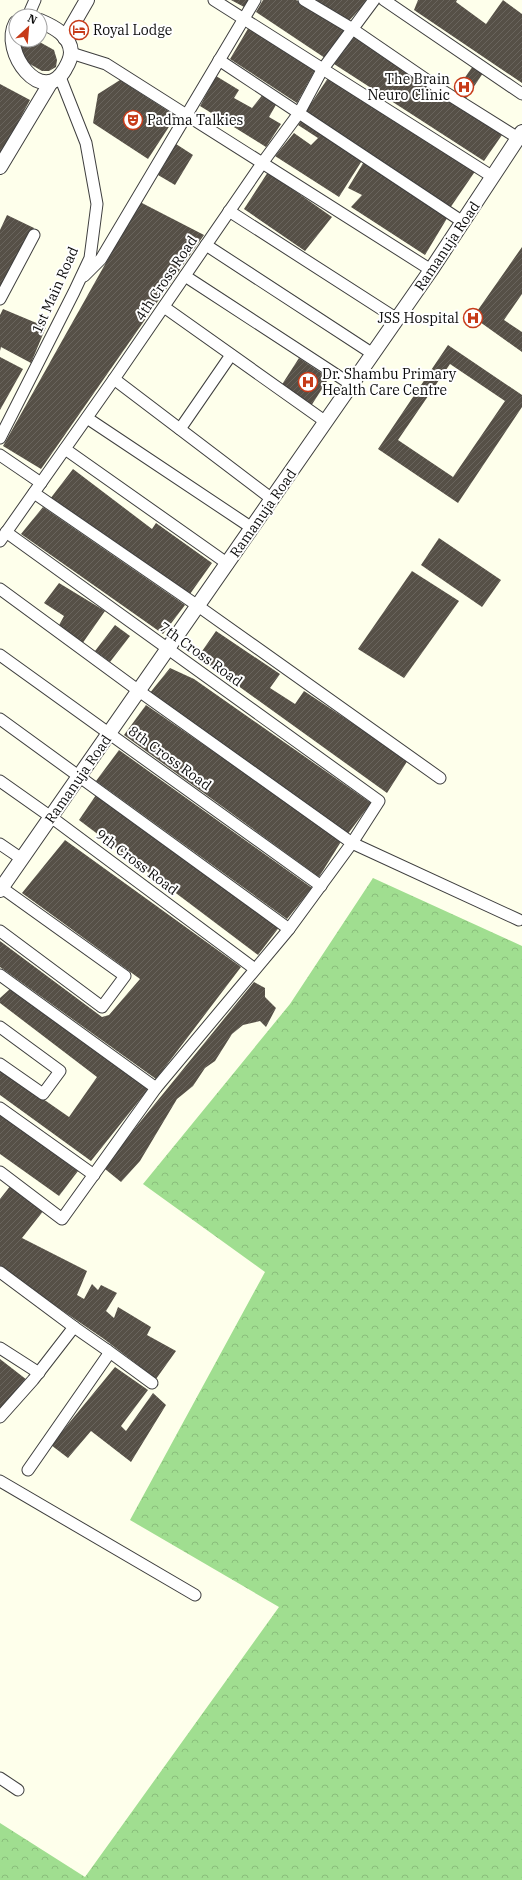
<svg xmlns="http://www.w3.org/2000/svg" width="522" height="1880" viewBox="0 0 522 1880" font-family="'IBM Plex Serif',serif">
	<style>
		.forest { fill: url(#forest-crowns) }
		.building { fill: url(#building-hatch); fill-rule: evenodd }
		.lines { fill: none; stroke-linecap: round; stroke-linejoin: round }
		.minor-casing { stroke: #3f3f3f; stroke-width: 13 }
		.tertiary-casing { stroke: #3f3f3f; stroke-width: 16 }
		.minor { stroke: #fff; stroke-width: 11 }
		.tertiary { stroke: #fff; stroke-width: 14 }
		.labels { text-anchor: middle; stroke-width: 4; stroke-linejoin: round; paint-order: stroke }
		.poi-label { font-size: 14px; fill: #0c0c0c; stroke: #fff; text-anchor: start }
		.street-label { font-size: 14px; fill: #0c0c0c; stroke: #fff }
	</style>
	<defs>
		<pattern id="forest-crowns" width="20" height="18" patternUnits="userSpaceOnUse"><rect width="20" height="18" fill="#a0de90"/><path d="M2 6a3 3 0 1 1 6 0M12 15a3 3 0 1 1 6 0" fill="none" stroke="#89bd7b"/></pattern>
		<pattern id="building-hatch" width="6" height="6" patternUnits="userSpaceOnUse"><rect width="6" height="6" fill="#565047"/><path d="M-1 1l2-2M0 6l6-6M5 7l2-2" fill="none" stroke="#69645d"/></pattern>
	</defs>
	<rect width="100%" height="100%" fill="#feffeb"/>
	<!-- forest -->
	<polygon class="forest" points="373,878 522,946 522,1880 0,1880 0,1823 85,1877 279,1607 130,1520 265,1272 143,1184 290,1004"/>
	<!-- building -->
	<g class="building">
		<polygon points="231,0 250,0 246,8"/>
		<polygon points="263,0 296,0 346,30 325,58 256,12"/>
		<polygon points="310,0 368,0 347,23"/>
		<polygon points="418,0 457,0 456,2 486,24 503,0 522,14 522,83 414,10"/>
		<polygon points="249,27 315,70 297,103 230,59"/>
		<polygon points="355,36 504,132 484,161 334,64"/>
		<polygon points="16,40 36,40 54,50 57,60 56,67 49,71 42,71 11,53"/>
		<polygon points="473,66 483,73 465,100 454,93"/>
		<polygon points="216,76 239,90 234,98 252,108 264,93 277,103 269,117 281,124 266,147 200,106"/>
		<polygon points="328,78 476,170 450,208 306,111"/>
		<polygon points="120,80 176,116 148,159 93,123 98,94"/>
		<polygon points="0,84 30,100 0,156"/>
		<polygon points="303,119 363,159 339,197 275,156 294,133 311,145 318,138 298,125"/>
		<polygon points="176,144 193,155 175,185 158,175"/>
		<polygon points="365,160 449,215 425,255 351,207 362,195 348,188"/>
		<polygon points="268,172 332,217 305,251 244,209"/>
		<polygon points="140,202 204,235 41,469 3,446"/>
		<polygon points="7,215 34,228 0,290 0,230"/>
		<polygon points="522,247 522,294 504,320 522,332 522,352 473,317"/>
		<polygon points="3,309 46,327 31,363 1,347 0,351 0,315"/>
		<path d="M448,345L522,395V407L458,503L378,449ZM450,364L505,401L453,477L398,440Z"/>
		<polygon points="0,357 23,369 0,410"/>
		<polygon points="299,358 329,378 311,406 281,386"/>
		<polygon points="73,469 152,529 156,523 212,563 190,594 50,499"/>
		<polygon points="43,507 185,605 163,634 21,534"/>
		<polygon points="439,538 501,580 482,607 421,565"/>
		<polygon points="412,571 459,601 404,678 358,649"/>
		<polygon points="59,583 105,611 82,644 58,627 64,616 44,603"/>
		<polygon points="115,625 130,636 110,662 95,651"/>
		<polygon points="216,631 280,674 270,688 295,704 304,691 408,760 387,793 198,657"/>
		<polygon points="170,668 194,679 371,803 347,835 149,694"/>
		<polygon points="146,705 342,840 319,877 124,735"/>
		<polygon points="119,750 312,888 287,919 96,781"/>
		<polygon points="96,795 280,926 258,955 79,820"/>
		<polygon points="65,840 241,967 156,1079 0,967 0,941 102,1017 109,1015 140,979 22,893"/>
		<polygon points="254,982 265,988 265,997 276,1008 266,1027 260,1021 243,1025 232,1034 215,1061 205,1068 193,1086 177,1099 140,1161 121,1182 105,1169 119,1148"/>
		<polygon points="10,989 149,1088 91,1161 0,1095 0,1069 69,1117 97,1077 0,1003 0,998"/>
		<polygon points="0,1114 78,1171 59,1196 0,1154"/>
		<polygon points="11,1185 44,1210 22,1238 87,1271 77,1295 84,1299 92,1284 98,1290 101,1285 117,1293 106,1311 114,1318 118,1307 151,1327 147,1335 176,1351 156,1379 104,1339 0,1268 0,1199"/>
		<polygon points="0,1359 27,1380 0,1411"/>
		<polygon points="115,1367 148,1390 121,1426 126,1431 153,1393 166,1405 131,1462 91,1431 68,1458 51,1445"/>
	</g>
	<g class="lines">
		<defs>
			<g id="minor">
				<polyline points="214,0 493,177"/>
				<polyline points="304,0 351,28 443,91 518,138"/>
				<polyline points="384,0 522,94"/>
				<polyline points="28,16 35,0"/>
				<polyline points="71,53 106,64 431,270"/>
				<polyline points="219,60 463,222"/>
				<polyline points="229,211 397,319"/>
				<polyline points="206,245 373,354"/>
				<polyline points="84,276 101,259 255,0"/>
				<polyline points="185,276 352,385"/>
				<polyline points="0,299 34,235"/>
				<polyline points="164,307 326,422"/>
				<polyline points="114,379 272,499"/>
				<polyline points="87,418 252,528"/>
				<polyline points="180,429 231,355"/>
				<polyline points="0,438 74,292 90,258 97,204 86,143 60,77"/>
				<polyline points="65,449 228,564"/>
				<polyline points="0,455 41,483"/>
				<polyline points="34,493 198,606 440,778"/>
				<polyline points="0,541 114,379 263,162 299,113 322,70 374,0"/>
				<polyline points="0,589 139,691 352,843 519,920"/>
				<polyline points="0,655 321,886"/>
				<polyline points="0,719 289,929"/>
				<polyline points="0,781 51,817 255,969"/>
				<polyline points="0,844 22,859"/>
				<polyline points="0,931 102,1007 125,976 2,888"/>
				<polyline points="0,975 156,1088"/>
				<polyline points="0,1027 60,1071 43,1094 0,1064"/>
				<polyline points="0,1108 94,1175"/>
				<polyline points="0,1172 62,1219 156,1088 289,929 352,843 379,801 6,532"/>
				<polyline points="0,1272 74,1327"/>
				<polyline points="0,1348 39,1373"/>
				<polyline points="107,1350 152,1383"/>
				<polyline points="0,1417 33,1380 74,1327 107,1350 108,1355 28,1470"/>
				<polyline points="0,1481 195,1595"/>
				<polyline points="0,1778 18,1790"/>
			</g>
			<g id="tertiary">
				<path d="M16,23C0,52 43,108 65,69C68,64 71,58 71,52C70,35 54,27 40,21"/>
				<polyline points="65,38 87,0"/>
				<polyline points="0,167 51,82"/>
				<polyline points="0,890 431,270 522,132"/>
			</g>
		</defs>
		<!-- minor casing -->
		<use href="#minor" class="minor-casing"/>
		<!-- tertiary casing -->
		<use href="#tertiary" class="tertiary-casing"/>
		<!-- minor -->
		<use href="#minor" class="minor"/>
		<!-- tertiary -->
		<use href="#tertiary" class="tertiary"/>
	</g>
	<!-- icons -->
	<defs>
		<symbol id="hotel-ring" viewBox="-11 -11 22 22"><circle r="9.5" fill="#fff" stroke="#c73b19" stroke-width="1.5"/><path d="M-6-4.5h1.5V1H6V5H4.5V3h-9V5H-6ZM-4 0a1.8 1.8 0 1 1 3.6 0ZM.5 0V-2.5h3Q6-2.5 6 0Z" fill="#c73b19"/></symbol>
		<symbol id="hospital-ring" viewBox="-11 -11 22 22"><circle r="9.5" fill="#fff" stroke="#c73b19" stroke-width="1.5"/><path d="M-5-5h3v3.5h4V-5h3V5h-3V1.5h-4V5h-3Z" fill="#c73b19"/></symbol>
		<symbol id="theatre-ring" viewBox="-11 -11 22 22"><circle r="9.5" fill="#fff" stroke="#c73b19" stroke-width="1.5"/><path d="M-5-5.5Q0-4 5-5.5V0Q5 5 0 6Q-5 5-5 0ZM-3.3-2.5H-1v1.5H-3.3ZM1-2.5H3.3v1.5H1ZM-2.8 1Q0 5.5 2.8 1Z" fill="#c73b19"/></symbol>
	</defs>
	<g fill-rule="evenodd">
		<use href="#hotel-ring" x="68" y="19" width="22" height="22"/>
		<use href="#hospital-ring" x="453" y="76" width="22" height="22"/>
		<use href="#theatre-ring" x="122" y="109" width="22" height="22"/>
		<use href="#hospital-ring" x="462" y="307" width="22" height="22"/>
		<use href="#hospital-ring" x="297" y="371" width="22" height="22"/>
	</g>
	<g class="labels">
		<!-- poi labels -->
		<g class="poi-label">
			<text x="93" y="35">Royal Lodge</text>
			<text x="450" y="84" text-anchor="end">The Brain<tspan x="450" dy="16">Neuro Clinic</tspan></text>
			<text x="147" y="125">Padma Talkies</text>
			<text x="459" y="323" text-anchor="end">JSS Hospital</text>
			<text x="322" y="379">Dr. Shambu Primary<tspan x="322" dy="16">Health Care Centre</tspan></text>
		</g>
		<!-- street labels -->
		<g class="street-label">
			<text transform="translate(447 246) rotate(-56)" y="5">Ramanuja Road</text>
			<text transform="translate(166 278) rotate(-56)" y="5">4th Cross Road</text>
			<text transform="translate(55 290) rotate(-66)" y="5">1st Main Road</text>
			<text transform="translate(263 513) rotate(-55)" y="5">Ramanuja Road</text>
			<text transform="translate(201 654) rotate(36)" y="5">7th Cross Road</text>
			<text transform="translate(170 758) rotate(36)" y="5">8th Cross Road</text>
			<text transform="translate(78 779) rotate(-55)" y="5">Ramanuja Road</text>
			<text transform="translate(137 862) rotate(37)" y="5">9th Cross Road</text>
		</g>
	</g>
	<!-- north arrow -->
	<g transform="translate(28 28) rotate(26)"><circle r="19" fill="#ffffff" stroke="#9e9e9e"/>
	<path d="M0-3L7 15L0 10L-7 15Z" fill="#c73b19"/>
	<text y="-6" font-size="11" font-weight="bold" text-anchor="middle" fill="#0c0c0c">N</text>
	</g>
</svg>
